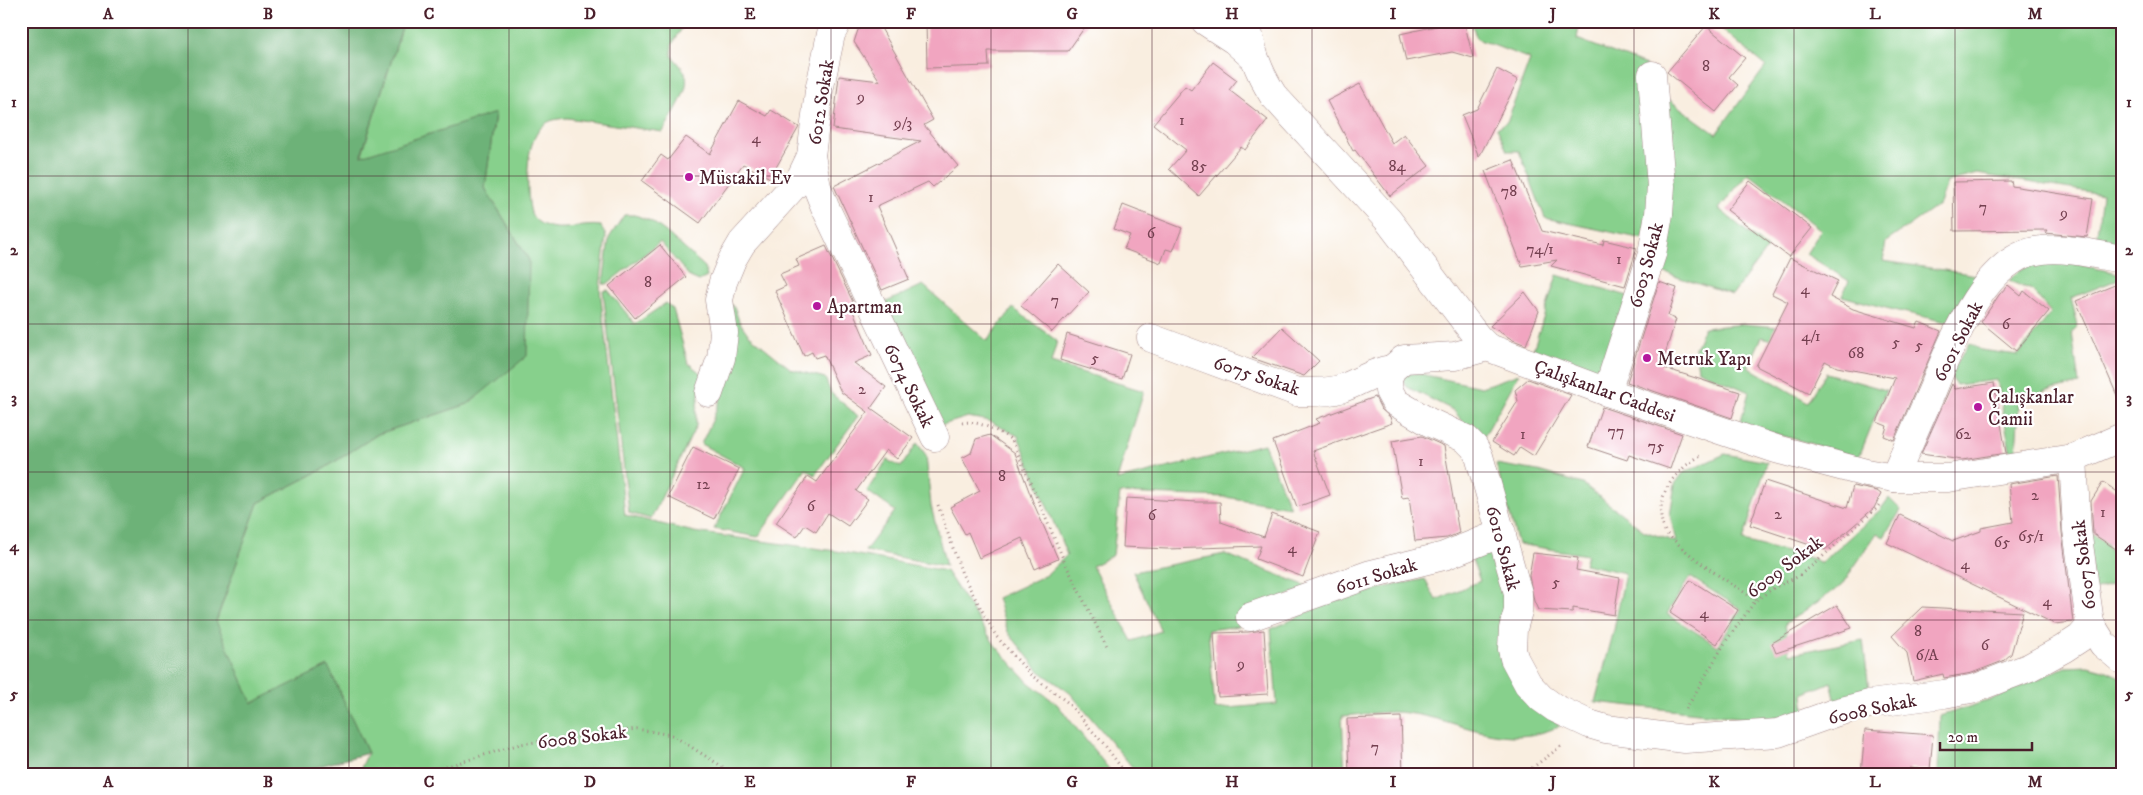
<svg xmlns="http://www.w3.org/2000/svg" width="2143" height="795" viewBox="0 0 2143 795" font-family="'IM FELL DW Pica',serif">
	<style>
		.green { fill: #87d08c; stroke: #68785c; fill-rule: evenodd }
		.forest { fill: #6db278; stroke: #5c6852 }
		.building { fill: #f1a5c0 }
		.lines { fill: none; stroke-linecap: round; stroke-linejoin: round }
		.minor-casing { stroke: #a28686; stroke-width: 29 }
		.path { stroke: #a28686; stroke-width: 3; stroke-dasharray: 1 4; stroke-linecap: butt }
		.minor { stroke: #fff; stroke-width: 28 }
		.grid { fill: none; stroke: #4a1f2b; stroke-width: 1; stroke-opacity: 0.55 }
		.poi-dot { fill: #b5179e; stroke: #fff; stroke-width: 2 }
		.labels { text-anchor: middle; stroke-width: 4.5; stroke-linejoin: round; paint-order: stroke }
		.number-label { font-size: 16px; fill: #744050 }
		.street-label { font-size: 19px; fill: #4a1f2b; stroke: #fff }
		.poi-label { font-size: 19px; fill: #4a1f2b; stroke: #fff; text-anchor: start }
		.neatline { fill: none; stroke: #4a1f2b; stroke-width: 2 }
		.grid-label { font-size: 16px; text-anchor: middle; font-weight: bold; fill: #4a1f2b }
	</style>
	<rect width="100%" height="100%" fill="#fff"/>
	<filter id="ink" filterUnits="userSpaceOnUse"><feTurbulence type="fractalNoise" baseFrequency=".02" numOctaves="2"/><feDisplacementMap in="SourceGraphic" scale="10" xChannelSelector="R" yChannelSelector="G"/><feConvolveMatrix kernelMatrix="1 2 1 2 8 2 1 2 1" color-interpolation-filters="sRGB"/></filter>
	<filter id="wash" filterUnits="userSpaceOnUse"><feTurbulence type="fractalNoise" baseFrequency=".0096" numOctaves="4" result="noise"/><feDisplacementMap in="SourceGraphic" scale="20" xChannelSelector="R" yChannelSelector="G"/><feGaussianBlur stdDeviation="1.12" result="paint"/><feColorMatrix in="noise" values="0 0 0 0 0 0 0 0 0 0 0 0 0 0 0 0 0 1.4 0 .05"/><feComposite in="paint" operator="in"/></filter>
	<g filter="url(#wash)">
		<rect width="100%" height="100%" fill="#f9eee0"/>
		<!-- green -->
		<g class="green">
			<path d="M404,21H686L672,45V56C677,62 684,68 686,76C690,91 670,118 663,132L567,118C559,119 552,119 545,124C536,130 530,147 529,158C527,169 527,205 532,215C534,219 540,224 544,225C561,233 583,223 601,226L606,236L600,289L625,515L694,532L836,551L946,571L995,645L1028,682L1057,704L1113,774H358L368,753L328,667L252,704L216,622L258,503L325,468L378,434L468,404L529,260L485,188L495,114L361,157Z"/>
			<polygon points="1471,21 1580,21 1577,39 1646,65 1652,184 1643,239 1545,218 1519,151 1507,151 1497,128 1507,122 1530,59 1477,39"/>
			<polygon points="1712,21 1953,21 1959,31 1994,21 2122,21 2122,245 2096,243 2102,194 1977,174 1947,182 1940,204 1886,242 1883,261 1977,275 1950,323 1886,308 1842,296 1849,281 1806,254 1821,230 1748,173 1719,209 1767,248 1732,295 1656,270 1668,99 1716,134 1766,66"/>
			<polygon points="624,215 635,215 651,221 666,232 705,267 707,277 699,281 690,277 660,242 607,284 603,284 609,238"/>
			<path d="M2058,260L2122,274V278L2071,298L2078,326L2072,332L2079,384L2047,391L2019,402L2016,454L2011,455L1997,380L1956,385L1950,375L1969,343L1981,350L2018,355L2051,313L2032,290L2009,281C2020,266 2041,262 2058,260Z"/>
			<polygon points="1557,275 1628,296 1602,375 1533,350"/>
			<path d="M923,285L987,341L1013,308L1057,341L1051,363L1144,391L1117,480L1264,444L1290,507L1225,497L1120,493L1113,555L1092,566L1132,641L1161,631L1133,572L1225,554L1309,587L1239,615V626L1208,630L1215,709L1277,704L1271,629C1289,622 1306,612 1324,605C1357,593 1390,586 1425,579L1436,600L1480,581L1472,560L1491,549L1510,584L1524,695L1560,726C1504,752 1462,720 1407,713C1388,710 1362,715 1342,716L1345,774H1138L1070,693L1039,671L1008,632L997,598L1046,575L1067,555L1018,436L989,421L968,417L939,426L882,304Z"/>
			<polygon points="608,290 635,324 666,303 673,309 688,363 703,375 696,410 696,426 651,519 629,513 603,291"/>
			<polygon points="730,303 735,309 739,321 748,334 791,369 825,378 831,393 858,416 815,475 806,469 758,537 714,529 745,468 701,444 712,421 730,374"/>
			<polygon points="1744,324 1801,329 1793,347 1762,337 1748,367 1808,402 1826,373 1886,390 1859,457 1740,424 1749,392 1698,370 1695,348 1704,328"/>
			<polygon points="1416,373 1481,387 1519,374 1481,442 1453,410 1407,387 1403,381 1405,374"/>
			<polygon points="917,443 926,455 931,506 946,566 865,551 895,511 867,491 887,460 901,467"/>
			<path d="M1725,454L1767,462L1743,541L1814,559L1821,563L1880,510L1889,498L1901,510L1884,537L1877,533L1841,586L1785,624L1790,654L1863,640L1869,690L1836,703L1831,682L1803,694L1805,712L1763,720L1595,702L1614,630L1625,573L1584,564L1587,555L1518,544L1496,464L1538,471L1583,484L1644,531L1676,542L1670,515L1675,484L1683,473ZM1690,577L1741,609L1718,646L1667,614Z"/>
			<polygon points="2086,526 2104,536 2110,551 2122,558 2122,581 2094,590"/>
			<polygon points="2088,666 2107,671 2122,678 2122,774 1938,774 1940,716 1990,700 2065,667"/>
		</g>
		<!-- forest -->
		<polygon class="forest" points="21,21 404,21 361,156 495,113 485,188 529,260 527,356 468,404 378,434 325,468 258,503 216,621 252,703 328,666 368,753 291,774 21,774"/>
		<g id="blocks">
			<!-- building -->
			<g class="building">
				<polygon points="877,21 933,120 924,125 958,166 933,187 928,182 877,206 909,279 882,290 834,186 921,141 833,129 839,76 880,81 854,42 858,30"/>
				<polygon points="926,21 1089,21 1068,51 988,51 989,66 927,68"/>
				<polygon points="1459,21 1464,21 1473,58 1452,52 1406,61 1400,34"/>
				<polygon points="1706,26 1745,58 1729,77 1738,85 1716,112 1667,72"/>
				<polygon points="1213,62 1237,80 1229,90 1268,120 1245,150 1241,147 1199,196 1169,169 1186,150 1153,124 1185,86 1191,90"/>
				<polygon points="1497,69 1518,80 1479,157 1462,115 1477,109"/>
				<polygon points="1360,84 1392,143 1404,134 1429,166 1390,196 1355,150 1353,151 1327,101"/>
				<polygon points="739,101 767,116 771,110 799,127 770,178 743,164 700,223 642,181 661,155 668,160 686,137 710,154"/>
				<polygon points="1513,160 1542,231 1603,245 1604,240 1637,248 1625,286 1551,266 1557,260 1522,266 1485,171"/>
				<polygon points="1750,181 1812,228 1789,257 1727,210"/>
				<polygon points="2011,181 2012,186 2093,199 2087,237 2045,233 2047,230 1954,231 1953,182"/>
				<polygon points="1123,205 1182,228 1173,251 1166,249 1161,263 1124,249 1130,235 1114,229"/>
				<polygon points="660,245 686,277 635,318 609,286"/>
				<polygon points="826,246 853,302 850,304 872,355 854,363 886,387 871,408 913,438 897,459 886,450 856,491 868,499 848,526 828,513 816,532 805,525 797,537 776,523 808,476 817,482 868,412 841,392 824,355 815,358 812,352 804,356 775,291 786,286 780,274 799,266 796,259"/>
				<polygon points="1790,258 1838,281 1830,297 1853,309 1916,328 1919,322 1941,331 1894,440 1884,436 1887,426 1877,422 1895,378 1837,367 1825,361 1809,393 1756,366 1788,302 1772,294"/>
				<polygon points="1058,264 1089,292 1052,332 1021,306"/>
				<polygon points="1659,282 1677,288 1668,316 1676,319 1661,367 1740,392 1732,418 1627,382"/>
				<polygon points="2122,282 2122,407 2076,301"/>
				<polygon points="2008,285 2021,296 2024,291 2049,311 2016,351 1981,322 1999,295"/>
				<polygon points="1525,292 1539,311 1526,345 1513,340 1490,326"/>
				<polygon points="1282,327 1319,361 1304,376 1252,358"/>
				<polygon points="1067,334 1130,354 1122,379 1060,360"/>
				<polygon points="1528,379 1571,395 1534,456 1520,447 1514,456 1492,442 1518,401 1515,390"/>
				<polygon points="1994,383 2006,453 1962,460 1921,454 1952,384 1955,389"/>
				<polygon points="1375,397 1381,409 1390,417 1392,423 1313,451 1330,495 1297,507 1273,441 1320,423 1316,419"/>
				<polygon points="1602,407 1682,434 1670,469 1629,455 1627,460 1588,447"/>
				<polygon points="990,435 1015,453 1033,502 1058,559 1035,569 1022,538 979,558 968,532 965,534 950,507 980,491 962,458 971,453 976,439"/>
				<polygon points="1422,436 1444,446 1459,533 1447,538 1415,541 1409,497 1402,498 1392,441"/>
				<polygon points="693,447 739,469 714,519 668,497"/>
				<polygon points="2058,476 2062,532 2073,622 2055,624 1887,543 1900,515 1953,541 1981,531 1981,528 2013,522 2009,484"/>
				<polygon points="1765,481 1847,508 1853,486 1877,491 1881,494 1874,508 1825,550 1750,525"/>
				<polygon points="2103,482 2122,495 2122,553 2093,534 2091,501"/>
				<polygon points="1126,498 1197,502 1220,502 1221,522 1264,537 1272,514 1320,532 1303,577 1256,559 1261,546 1167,549 1123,547"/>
				<polygon points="1533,553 1578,558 1576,570 1620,578 1614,615 1573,608 1573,612 1538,610 1534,601 1529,576"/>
				<polygon points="1690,580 1738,610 1717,644 1670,613"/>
				<polygon points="1837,605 1852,628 1776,653 1772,643"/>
				<polygon points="1922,607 2023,612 2011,654 2003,661 1972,673 1944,678 1943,674 1913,681 1907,653 1892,636"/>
				<polygon points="1264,630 1268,694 1218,697 1214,633 1248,632"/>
				<polygon points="1401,717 1403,774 1349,774 1347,719"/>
				<polygon points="1865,730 1933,735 1930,770 1910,768 1909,774 1861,774"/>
			</g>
		</g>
	</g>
	<g filter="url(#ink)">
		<use href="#blocks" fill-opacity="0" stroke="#a28686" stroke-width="1"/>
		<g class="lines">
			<defs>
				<g id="minor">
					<polyline points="1205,21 1234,40 1253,57"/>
					<path d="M1246,21C1252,52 1256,68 1273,95L1388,220L1477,337L1487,347L1607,392L1776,449L1866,473L1894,478H1948L2073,458L2122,437"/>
					<polyline points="811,156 817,187 825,207 935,437"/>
					<path d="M1151,338L1297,392C1311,392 1327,393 1340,389C1359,383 1373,371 1392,369"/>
					<polyline points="1487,347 1455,356 1404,359 1392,369 1388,378 1389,391 1395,402 1429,422 1466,439 1474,447 1479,456 1518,593 1518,611 1513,629 1512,649 1514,658 1528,684 1541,698 1555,708 1589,724 1606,729 1685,739 1778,733 1834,713 1869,704 1944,694 1976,688 2030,667 2063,649 2080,638 2087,630 2090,623"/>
					<polyline points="1607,392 1652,254 1659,214 1661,186 1652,75"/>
					<polyline points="709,393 721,358 724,333 719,300 723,282 732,260 742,243 800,179 811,156 819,91 831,34 838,21"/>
					<polyline points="2073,458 2077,530 2090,623 2103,644 2122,660"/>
					<path d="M1894,478C1907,449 1919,420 1932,391C1951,345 1984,255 2042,250C2066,247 2098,255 2122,259"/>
					<polyline points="1250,617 1371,574 1444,556 1502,533"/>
				</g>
			</defs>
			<!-- minor casing -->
			<use href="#minor" class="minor-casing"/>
			<!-- path -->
			<g class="path">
				<path d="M962,423C977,419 1000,432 1012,440L1065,563L1107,647"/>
				<path d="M1700,456C1674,471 1651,499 1665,531C1667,535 1673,539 1676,542C1700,565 1729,582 1756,600"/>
				<polyline points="938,505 962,574 996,636 1031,675 1067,702 1104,744 1126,774"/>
				<polyline points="1686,709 1726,641 1756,600 1775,587 1797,577 1813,565 1876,509 1879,505"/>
				<polyline points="422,774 520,744 637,729 672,735 734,774"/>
				<polyline points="1524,774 1564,744"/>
			</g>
			<!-- minor -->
			<use href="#minor" class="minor"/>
		</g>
	</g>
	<!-- grid -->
	<path class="grid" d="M188,21V774M349,21V774M509,21V774M670,21V774M831,21V774M991,21V774M1152,21V774M1312,21V774M1473,21V774M1634,21V774M1794,21V774M1955,21V774M21,176H2122M21,324H2122M21,472H2122M21,620H2122"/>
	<!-- markers -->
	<g class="poi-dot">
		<circle cx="689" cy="177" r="5"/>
		<circle cx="817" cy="306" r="5"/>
		<circle cx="1647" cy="358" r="5"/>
		<circle cx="1978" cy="407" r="5"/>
	</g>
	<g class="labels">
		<!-- number labels -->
		<g class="number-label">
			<text x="1706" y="71">8</text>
			<text x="861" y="102">9</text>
			<text x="1182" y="125">1</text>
			<text x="903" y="128">9/3</text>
			<text x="756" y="143">4</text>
			<text x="1199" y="171">85</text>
			<text x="1397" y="171">84</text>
			<text x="1509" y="196">78</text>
			<text x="871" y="202">1</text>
			<text x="1983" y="212">7</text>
			<text x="2064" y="218">9</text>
			<text x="1151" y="238">6</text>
			<text x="1540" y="254">74/1</text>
			<text x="1619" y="264">1</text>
			<text x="648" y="287">8</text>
			<text x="1805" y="294">4</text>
			<text x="1055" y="305">7</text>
			<text x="2006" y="329">6</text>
			<text x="1811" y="341">4/1</text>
			<text x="1896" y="347">5</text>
			<text x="1919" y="350">5</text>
			<text x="1856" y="358">68</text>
			<text x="1095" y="363">5</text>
			<text x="862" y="394">2</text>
			<text x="1616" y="436">77</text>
			<text x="1523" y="439">1</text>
			<text x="1963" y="439">62</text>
			<text x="1656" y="451">75</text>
			<text x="1421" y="466">1</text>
			<text x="1002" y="481">8</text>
			<text x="703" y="489">12</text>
			<text x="2035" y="500">2</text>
			<text x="811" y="511">6</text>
			<text x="2103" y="517">1</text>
			<text x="1778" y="519">2</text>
			<text x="1152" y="520">6</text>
			<text x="2031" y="541">65/1</text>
			<text x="2002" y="547">65</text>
			<text x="1292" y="553">4</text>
			<text x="1965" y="569">4</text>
			<text x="1556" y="587">5</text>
			<text x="2047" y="606">4</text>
			<text x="1704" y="618">4</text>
			<text x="1918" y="636">8</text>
			<text x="1985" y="650">6</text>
			<text x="1927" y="660">6/A</text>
			<text x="1241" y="669">9</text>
			<text x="1375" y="752">7</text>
		</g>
		<!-- street labels -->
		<g class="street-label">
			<text transform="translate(820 102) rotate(-81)" y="7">6012 Sokak</text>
			<text transform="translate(1645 265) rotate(-75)" y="7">6003 Sokak</text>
			<text transform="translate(1957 341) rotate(-63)" y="7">6001 Sokak</text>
			<text transform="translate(1257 375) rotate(18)" y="7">6075 Sokak</text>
			<text transform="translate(910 385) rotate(64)" y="7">6074 Sokak</text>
			<text transform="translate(1605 390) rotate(20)" y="7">Çalışkanlar Caddesi</text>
			<text transform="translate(1504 548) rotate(75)" y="7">6010 Sokak</text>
			<text transform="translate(2083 565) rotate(-97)" y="7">6007 Sokak</text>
			<text transform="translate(1784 566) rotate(-37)" y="7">6009 Sokak</text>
			<text transform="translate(1376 575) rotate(-17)" y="7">6011 Sokak</text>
			<text transform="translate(1872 708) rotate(-12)" y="7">6008 Sokak</text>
			<text transform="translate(582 736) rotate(-7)" y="7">6008 Sokak</text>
		</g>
		<!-- poi labels -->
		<g class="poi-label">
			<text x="699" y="184">Müstakil Ev</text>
			<text x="827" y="313">Apartman</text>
			<text x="1657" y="365">Metruk Yapı</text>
			<text x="1988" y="403">Çalışkanlar<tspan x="1988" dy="22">Camii</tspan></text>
		</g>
	</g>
	<!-- margin -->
	<rect width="2143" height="795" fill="none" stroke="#fff" stroke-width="55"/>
	<!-- scale -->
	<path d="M1940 742v8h92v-8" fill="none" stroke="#4a1f2b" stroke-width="2.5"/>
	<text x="1948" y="742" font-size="15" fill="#4a1f2b" stroke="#ffffff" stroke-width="4" paint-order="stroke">20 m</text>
	<rect x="28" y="28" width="2088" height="740" class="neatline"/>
	<g class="grid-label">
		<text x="108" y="19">A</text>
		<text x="268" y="19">B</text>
		<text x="429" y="19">C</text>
		<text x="590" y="19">D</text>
		<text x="750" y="19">E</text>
		<text x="911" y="19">F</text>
		<text x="1072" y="19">G</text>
		<text x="1232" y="19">H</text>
		<text x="1393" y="19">I</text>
		<text x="1553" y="19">J</text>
		<text x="1714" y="19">K</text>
		<text x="1875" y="19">L</text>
		<text x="2035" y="19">M</text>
		<text x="14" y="107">1</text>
		<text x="2129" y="107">1</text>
		<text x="14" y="255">2</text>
		<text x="2129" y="255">2</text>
		<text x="14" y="403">3</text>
		<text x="2129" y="403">3</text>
		<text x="14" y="551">4</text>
		<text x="2129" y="551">4</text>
		<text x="14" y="699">5</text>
		<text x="2129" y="699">5</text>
		<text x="108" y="787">A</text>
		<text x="268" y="787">B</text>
		<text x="429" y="787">C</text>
		<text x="590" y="787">D</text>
		<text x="750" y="787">E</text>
		<text x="911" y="787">F</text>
		<text x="1072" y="787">G</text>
		<text x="1232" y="787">H</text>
		<text x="1393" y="787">I</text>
		<text x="1553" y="787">J</text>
		<text x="1714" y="787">K</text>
		<text x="1875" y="787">L</text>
		<text x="2035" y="787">M</text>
	</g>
</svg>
